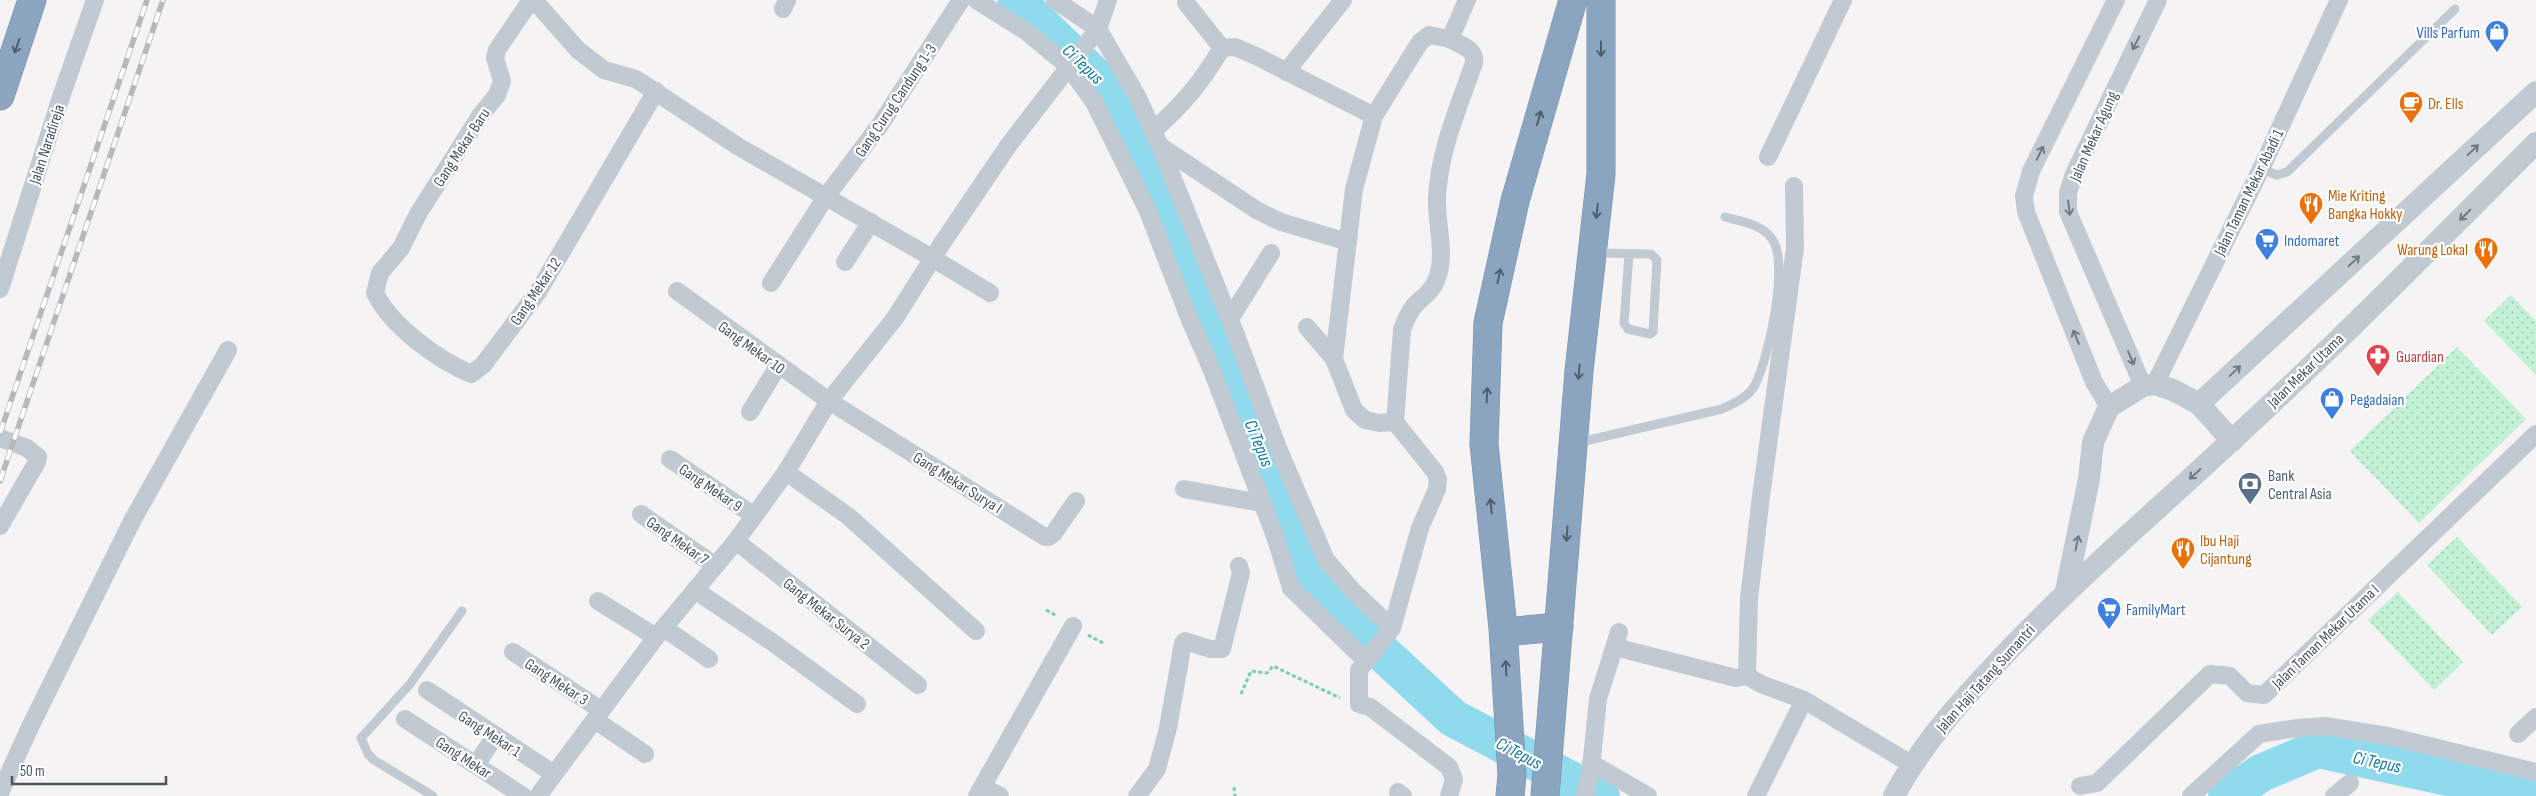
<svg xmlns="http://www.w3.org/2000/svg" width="2536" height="796" viewBox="0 0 2536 796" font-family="'Sofia Sans Condensed',sans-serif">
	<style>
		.grass { fill: url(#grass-dots) }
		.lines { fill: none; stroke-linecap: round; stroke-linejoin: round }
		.river { stroke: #90daee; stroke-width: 38 }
		.motorway-casing { stroke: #7690ad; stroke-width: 29 }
		.path { stroke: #7ad0a6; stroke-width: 3; stroke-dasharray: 4 2.5; stroke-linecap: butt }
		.service { stroke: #c1cad2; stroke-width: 9 }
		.minor { stroke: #c1cad2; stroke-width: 18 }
		.tertiary { stroke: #c1cad2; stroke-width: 22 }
		.motorway { stroke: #8ba5c1; stroke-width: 28 }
		.rail-casing { stroke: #b5b8bd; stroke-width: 5.5 }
		.rail { stroke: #fff; stroke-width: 4; stroke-dasharray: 11; stroke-linecap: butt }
		.oneway { stroke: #6e7983 }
		.oneway2 { stroke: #505e6b }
		.labels { text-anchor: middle; stroke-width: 4.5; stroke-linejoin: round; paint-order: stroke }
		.shop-label { font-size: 16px; fill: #366cbe; stroke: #fff; text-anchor: start }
		.street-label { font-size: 16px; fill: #4a5661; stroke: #fff }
		.food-label { font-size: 16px; fill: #c56008; stroke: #fff; text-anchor: start }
		.health-label { font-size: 16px; fill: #be3a42; stroke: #fff; text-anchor: start }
		.service-label { font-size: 16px; fill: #4e5e75; stroke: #fff; text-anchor: start }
		.water-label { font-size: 18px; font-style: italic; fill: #0c7c9b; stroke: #fff }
	</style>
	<defs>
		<pattern id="grass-dots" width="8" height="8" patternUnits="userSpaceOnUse" patternTransform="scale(1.25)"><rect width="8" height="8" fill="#c3f1d5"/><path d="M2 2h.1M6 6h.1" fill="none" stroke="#a0c6b0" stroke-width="1.8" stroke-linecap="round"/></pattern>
	</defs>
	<rect width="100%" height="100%" fill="#f5f3f3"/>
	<!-- grass -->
	<g class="grass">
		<polygon points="2511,295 2536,321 2536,375 2484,321"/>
		<polygon points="2457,347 2526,419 2419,523 2350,451"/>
		<polygon points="2457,537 2522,607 2492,635 2427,565"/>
		<polygon points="2398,592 2463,662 2434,690 2368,620"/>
	</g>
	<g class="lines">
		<!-- river -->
		<g class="river">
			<polyline points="1016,0 1106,87 1161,201 1321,596 1453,718 1601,796"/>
			<polyline points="2227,796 2261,773 2318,749 2536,796"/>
		</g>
		<defs>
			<g id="motorway">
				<polyline points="0,96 32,0"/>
				<polyline points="1504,632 1559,627"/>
				<polyline points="1510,796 1512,775 1503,628 1484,444 1488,323 1515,201 1573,0"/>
				<polyline points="1545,796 1579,371 1601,174 1601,0"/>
			</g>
		</defs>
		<!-- motorway casing -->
		<use href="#motorway" class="motorway-casing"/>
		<!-- path -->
		<g class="path">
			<polyline points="1046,610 1057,616"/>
			<polyline points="1088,635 1103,643"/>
			<polyline points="1241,694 1251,671 1267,673 1273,666 1340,698"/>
			<polyline points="1234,787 1235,796"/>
		</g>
		<!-- service -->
		<g class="service">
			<polyline points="2261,169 2277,175 2287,172 2455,9"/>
			<polyline points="1596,253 1651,254 1657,260 1653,332 1650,334 1628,329 1624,323 1629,254"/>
			<path d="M1576,443L1722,409C1734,403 1748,398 1755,385C1768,360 1790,263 1772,239C1762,224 1742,222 1725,217"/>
			<polyline points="433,796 374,760 368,754 361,738 410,684 462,611"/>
		</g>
		<!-- minor -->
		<g class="minor">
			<path d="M531,0L497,50L495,58L502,81L497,95L480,116L418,214L401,248L380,273L375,293C391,326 438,360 471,374L483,365L538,292L656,91"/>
			<polyline points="534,0 578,50 604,70 636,79 739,147 934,259 990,293"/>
			<polyline points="976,0 1027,32 1068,66 1094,102 1147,209 1190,320 1213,373 1275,536 1291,588 1365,660"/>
			<polyline points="1055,0 1098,29 1108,0"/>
			<polyline points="783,9 787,0"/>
			<polyline points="1222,48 1235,47 1256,56 1374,116"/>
			<polyline points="1286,72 1343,0"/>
			<path d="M1153,131C1185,102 1200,84 1222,48L1186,3"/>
			<polyline points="1160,146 1258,211 1281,222 1348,242"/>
			<polyline points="1768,157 1843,0"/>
			<polyline points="1794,186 1795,248 1761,496 1749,599 1747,676 1761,684 1804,700 1911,764"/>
			<polyline points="845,262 871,222"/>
			<polyline points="771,283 825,198 880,125 961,0"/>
			<polyline points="0,289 62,94 95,0"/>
			<polyline points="677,291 829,401 1045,537 1049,537 1054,533 1076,501"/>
			<polyline points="1230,319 1271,253"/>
			<polyline points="1307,327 1334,359"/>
			<polyline points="2155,384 2261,169 2339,0"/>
			<polyline points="2143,386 2068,212 2068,193 2074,174 2158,0"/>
			<polyline points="2109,407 2094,382 2026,212 2024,196 2031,171 2116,0"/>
			<polyline points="750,412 778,366"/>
			<polyline points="1395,422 1379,423 1365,420 1354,410 1334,359 1354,189 1374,116 1420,42 1429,35 1450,39"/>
			<polyline points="0,438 27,448 38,457 37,462 0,526"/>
			<polyline points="670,459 753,515"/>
			<polyline points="786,472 848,516 976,631"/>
			<polyline points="1184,489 1261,503"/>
			<polyline points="641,514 714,565"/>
			<polyline points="736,541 918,685"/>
			<polyline points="695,590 772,642 857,704"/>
			<polyline points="598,601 656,637"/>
			<polyline points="664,628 709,659"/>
			<polyline points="1615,647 1736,678 1747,676"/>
			<polyline points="513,652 601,710"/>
			<polyline points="427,690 554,774"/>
			<polyline points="405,719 523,796"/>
			<polyline points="595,720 645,754"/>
			<polyline points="2518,734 2536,717"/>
			<polyline points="1591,763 1648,796"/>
			<polyline points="476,765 495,736"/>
			<polyline points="2080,786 2097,783 2210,674 2230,676 2247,693 2264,695 2536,434"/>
			<polyline points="983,787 1000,796"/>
			<polyline points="1398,792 1403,796"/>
			<polyline points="0,793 30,727 132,521 228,350"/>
			<polyline points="538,796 656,637 736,541 786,472 829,401 895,318 943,242 1008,146 1098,29 1137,96 1160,146 1236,335 1278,448 1326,560 1352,590 1392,628"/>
			<polyline points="977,796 1073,626"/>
			<polyline points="1137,796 1157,769 1168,728 1183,643 1185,641 1210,649 1222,649 1241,573 1239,566"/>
			<path d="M1449,796L1454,779L1449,767L1370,707L1359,704V670L1392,628L1420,528L1437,489L1438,479L1435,472L1395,422L1402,330C1405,321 1408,314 1414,306C1421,298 1432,292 1436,281C1447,256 1436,224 1437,198C1439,151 1459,106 1474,63C1476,49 1461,45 1450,39L1467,0"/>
			<polyline points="1585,796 1591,768 1598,699 1619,632"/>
			<polyline points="1756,796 1804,700"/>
			<polyline points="2191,796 2259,734 2297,728 2325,726 2388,736 2536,772"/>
			<polyline points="2334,796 2350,783"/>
		</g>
		<!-- tertiary -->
		<g class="tertiary">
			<polyline points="2199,404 2536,92"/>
			<polyline points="2066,591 2089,479 2093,442 2109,407 2143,386 2155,384 2173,390 2199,404 2232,441"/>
			<path d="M1894,796C1924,740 1967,694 2011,648C2080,576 2156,511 2229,443C2335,346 2435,244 2536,143"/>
		</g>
		<!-- motorway -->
		<use href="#motorway" class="motorway"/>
		<defs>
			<g id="rail">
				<polyline points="0,433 147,0"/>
				<polyline points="0,481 163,0"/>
			</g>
		</defs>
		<!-- rail casing -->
		<use href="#rail" class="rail-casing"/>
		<!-- rail -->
		<use href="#rail" class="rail"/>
	</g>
	<!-- one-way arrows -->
	<defs><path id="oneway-shaft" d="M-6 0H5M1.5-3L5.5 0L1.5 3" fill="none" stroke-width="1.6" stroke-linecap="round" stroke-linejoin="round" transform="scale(1.25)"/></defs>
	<g class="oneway">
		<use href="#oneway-shaft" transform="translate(2136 43) rotate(117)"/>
		<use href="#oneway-shaft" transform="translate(2473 150) rotate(-43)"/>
		<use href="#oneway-shaft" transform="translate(2040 153) rotate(-64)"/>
		<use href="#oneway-shaft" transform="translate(2069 208) rotate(83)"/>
		<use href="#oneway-shaft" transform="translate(2465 215) rotate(135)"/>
		<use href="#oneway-shaft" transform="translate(2354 261) rotate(-43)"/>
		<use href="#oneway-shaft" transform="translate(2076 337) rotate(-112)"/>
		<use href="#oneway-shaft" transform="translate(2131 358) rotate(67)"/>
		<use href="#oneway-shaft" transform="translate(2235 371) rotate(-43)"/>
		<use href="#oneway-shaft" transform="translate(2195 474) rotate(138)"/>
		<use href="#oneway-shaft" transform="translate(2077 543) rotate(-78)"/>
	</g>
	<g class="oneway2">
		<use href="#oneway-shaft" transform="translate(17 46) rotate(109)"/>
		<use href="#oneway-shaft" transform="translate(1601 49) rotate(90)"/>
		<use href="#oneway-shaft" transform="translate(1539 118) rotate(-74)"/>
		<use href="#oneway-shaft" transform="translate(1597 211) rotate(96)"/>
		<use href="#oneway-shaft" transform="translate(1499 276) rotate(-78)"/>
		<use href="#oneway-shaft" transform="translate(1579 372) rotate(95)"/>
		<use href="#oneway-shaft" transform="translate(1487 395) rotate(-87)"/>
		<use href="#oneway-shaft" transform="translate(1491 506) rotate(-96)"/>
		<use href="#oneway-shaft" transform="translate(1567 534) rotate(94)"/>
		<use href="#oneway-shaft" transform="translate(1506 668) rotate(-93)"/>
	</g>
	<!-- icons -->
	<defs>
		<symbol id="shop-pin" viewBox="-11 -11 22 30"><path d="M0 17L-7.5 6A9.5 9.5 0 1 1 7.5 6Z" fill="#3f7fe0" stroke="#fff"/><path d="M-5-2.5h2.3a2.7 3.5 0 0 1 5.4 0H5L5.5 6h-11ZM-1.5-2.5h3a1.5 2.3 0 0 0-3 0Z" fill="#fff"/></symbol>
		<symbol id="cafe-pin" viewBox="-11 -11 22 30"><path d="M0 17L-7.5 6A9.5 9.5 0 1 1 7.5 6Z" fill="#e8710a" stroke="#fff"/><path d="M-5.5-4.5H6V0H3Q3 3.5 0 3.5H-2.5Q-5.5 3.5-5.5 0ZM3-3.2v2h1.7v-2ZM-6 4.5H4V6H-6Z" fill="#fff"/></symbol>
		<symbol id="restaurant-pin" viewBox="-11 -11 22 30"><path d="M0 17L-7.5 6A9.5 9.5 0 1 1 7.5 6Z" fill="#e8710a" stroke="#fff"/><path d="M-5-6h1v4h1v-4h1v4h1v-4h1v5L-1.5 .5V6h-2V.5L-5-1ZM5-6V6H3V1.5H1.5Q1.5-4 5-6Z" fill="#fff"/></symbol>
		<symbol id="supermarket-pin" viewBox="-11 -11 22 30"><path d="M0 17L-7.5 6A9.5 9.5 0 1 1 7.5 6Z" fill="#3f7fe0" stroke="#fff"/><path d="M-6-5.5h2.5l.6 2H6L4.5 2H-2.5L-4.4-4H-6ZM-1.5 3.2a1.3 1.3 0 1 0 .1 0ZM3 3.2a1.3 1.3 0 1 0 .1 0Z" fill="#fff"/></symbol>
		<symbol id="pharmacy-pin" viewBox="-11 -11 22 30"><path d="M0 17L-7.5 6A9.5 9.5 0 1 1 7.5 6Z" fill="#e0444e" stroke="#fff"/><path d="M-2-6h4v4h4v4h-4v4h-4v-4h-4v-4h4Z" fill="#fff"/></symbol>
		<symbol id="bank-pin" viewBox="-11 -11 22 30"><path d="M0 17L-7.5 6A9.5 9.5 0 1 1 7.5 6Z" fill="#5c6f8a" stroke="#fff"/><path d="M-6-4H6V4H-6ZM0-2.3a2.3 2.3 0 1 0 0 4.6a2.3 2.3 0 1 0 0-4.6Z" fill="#fff"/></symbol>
	</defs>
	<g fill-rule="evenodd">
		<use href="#shop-pin" x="2483" y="18" width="28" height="38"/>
		<use href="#cafe-pin" x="2397" y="89" width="28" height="38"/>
		<use href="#restaurant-pin" x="2297" y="190" width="28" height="38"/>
		<use href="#supermarket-pin" x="2253" y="226" width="28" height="38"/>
		<use href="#restaurant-pin" x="2472" y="235" width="28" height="38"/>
		<use href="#pharmacy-pin" x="2364" y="342" width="28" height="38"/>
		<use href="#shop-pin" x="2318" y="385" width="28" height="38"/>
		<use href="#bank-pin" x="2236" y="470" width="28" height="38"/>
		<use href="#restaurant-pin" x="2169" y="535" width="28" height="38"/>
		<use href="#supermarket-pin" x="2095" y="595" width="28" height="38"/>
	</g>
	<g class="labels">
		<!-- shop labels -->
		<g class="shop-label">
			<text x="2480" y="38" text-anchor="end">Vills Parfum</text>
			<text x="2284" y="246">Indomaret</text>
			<text x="2350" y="405">Pegadaian</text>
			<text x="2126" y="615">FamilyMart</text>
		</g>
		<!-- street labels -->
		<g class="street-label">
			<text transform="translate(895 100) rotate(-56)" y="6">Gang Curug Candung 1-3</text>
			<text transform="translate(2093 136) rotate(-66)" y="6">Jalan Mekar Agung</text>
			<text transform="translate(46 144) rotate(-72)" y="6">Jalan Naradireja</text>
			<text transform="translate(461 147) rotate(-57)" y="6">Gang Mekar Baru</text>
			<text transform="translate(2248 192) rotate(-64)" y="6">Jalan Taman Mekar Abadi 1</text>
			<text transform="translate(535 291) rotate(-56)" y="6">Gang Mekar 12</text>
			<text transform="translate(752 347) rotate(36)" y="6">Gang Mekar 10</text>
			<text transform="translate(2305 370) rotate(-44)" y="6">Jalan Mekar Utama</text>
			<text transform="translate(958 482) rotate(32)" y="6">Gang Mekar Surya I</text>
			<text transform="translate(711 487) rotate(34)" y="6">Gang Mekar 9</text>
			<text transform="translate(678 540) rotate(35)" y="6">Gang Mekar 7</text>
			<text transform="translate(827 613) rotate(38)" y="6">Gang Mekar Surya 2</text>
			<text transform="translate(2325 636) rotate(-44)" y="6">Jalan Taman Mekar Utama I</text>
			<text transform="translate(1985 678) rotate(-48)" y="6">Jalan Haji Tatang Sumantri</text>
			<text transform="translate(557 681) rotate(33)" y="6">Gang Mekar 3</text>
			<text transform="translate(490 733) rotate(33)" y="6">Gang Mekar 1</text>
			<text transform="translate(464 757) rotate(33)" y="6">Gang Mekar</text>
		</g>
		<!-- food labels -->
		<g class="food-label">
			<text x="2428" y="109">Dr. Ells</text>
			<text x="2328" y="201">Mie Kriting<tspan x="2328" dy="18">Bangka Hokky</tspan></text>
			<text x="2468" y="255" text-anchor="end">Warung Lokal</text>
			<text x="2200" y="546">Ibu Haji<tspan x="2200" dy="18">Cijantung</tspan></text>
		</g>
		<!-- health labels -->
		<g class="health-label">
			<text x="2396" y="362">Guardian</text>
		</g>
		<!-- service labels -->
		<g class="service-label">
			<text x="2268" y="481">Bank<tspan x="2268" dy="18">Central Asia</tspan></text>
		</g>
		<!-- water labels -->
		<g class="water-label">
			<text transform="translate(1083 64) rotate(44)" y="6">Ci Tepus</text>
			<text transform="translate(1259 443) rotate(68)" y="6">Ci Tepus</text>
			<text transform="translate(1519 753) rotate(28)" y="6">Ci Tepus</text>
			<text transform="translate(2377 762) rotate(12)" y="6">Ci Tepus</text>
		</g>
	</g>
	<!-- scale -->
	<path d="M12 776v8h154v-8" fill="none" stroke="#4a5661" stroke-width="2.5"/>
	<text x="20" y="776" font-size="15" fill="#4a5661" stroke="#ffffff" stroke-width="4" paint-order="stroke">50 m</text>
</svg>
